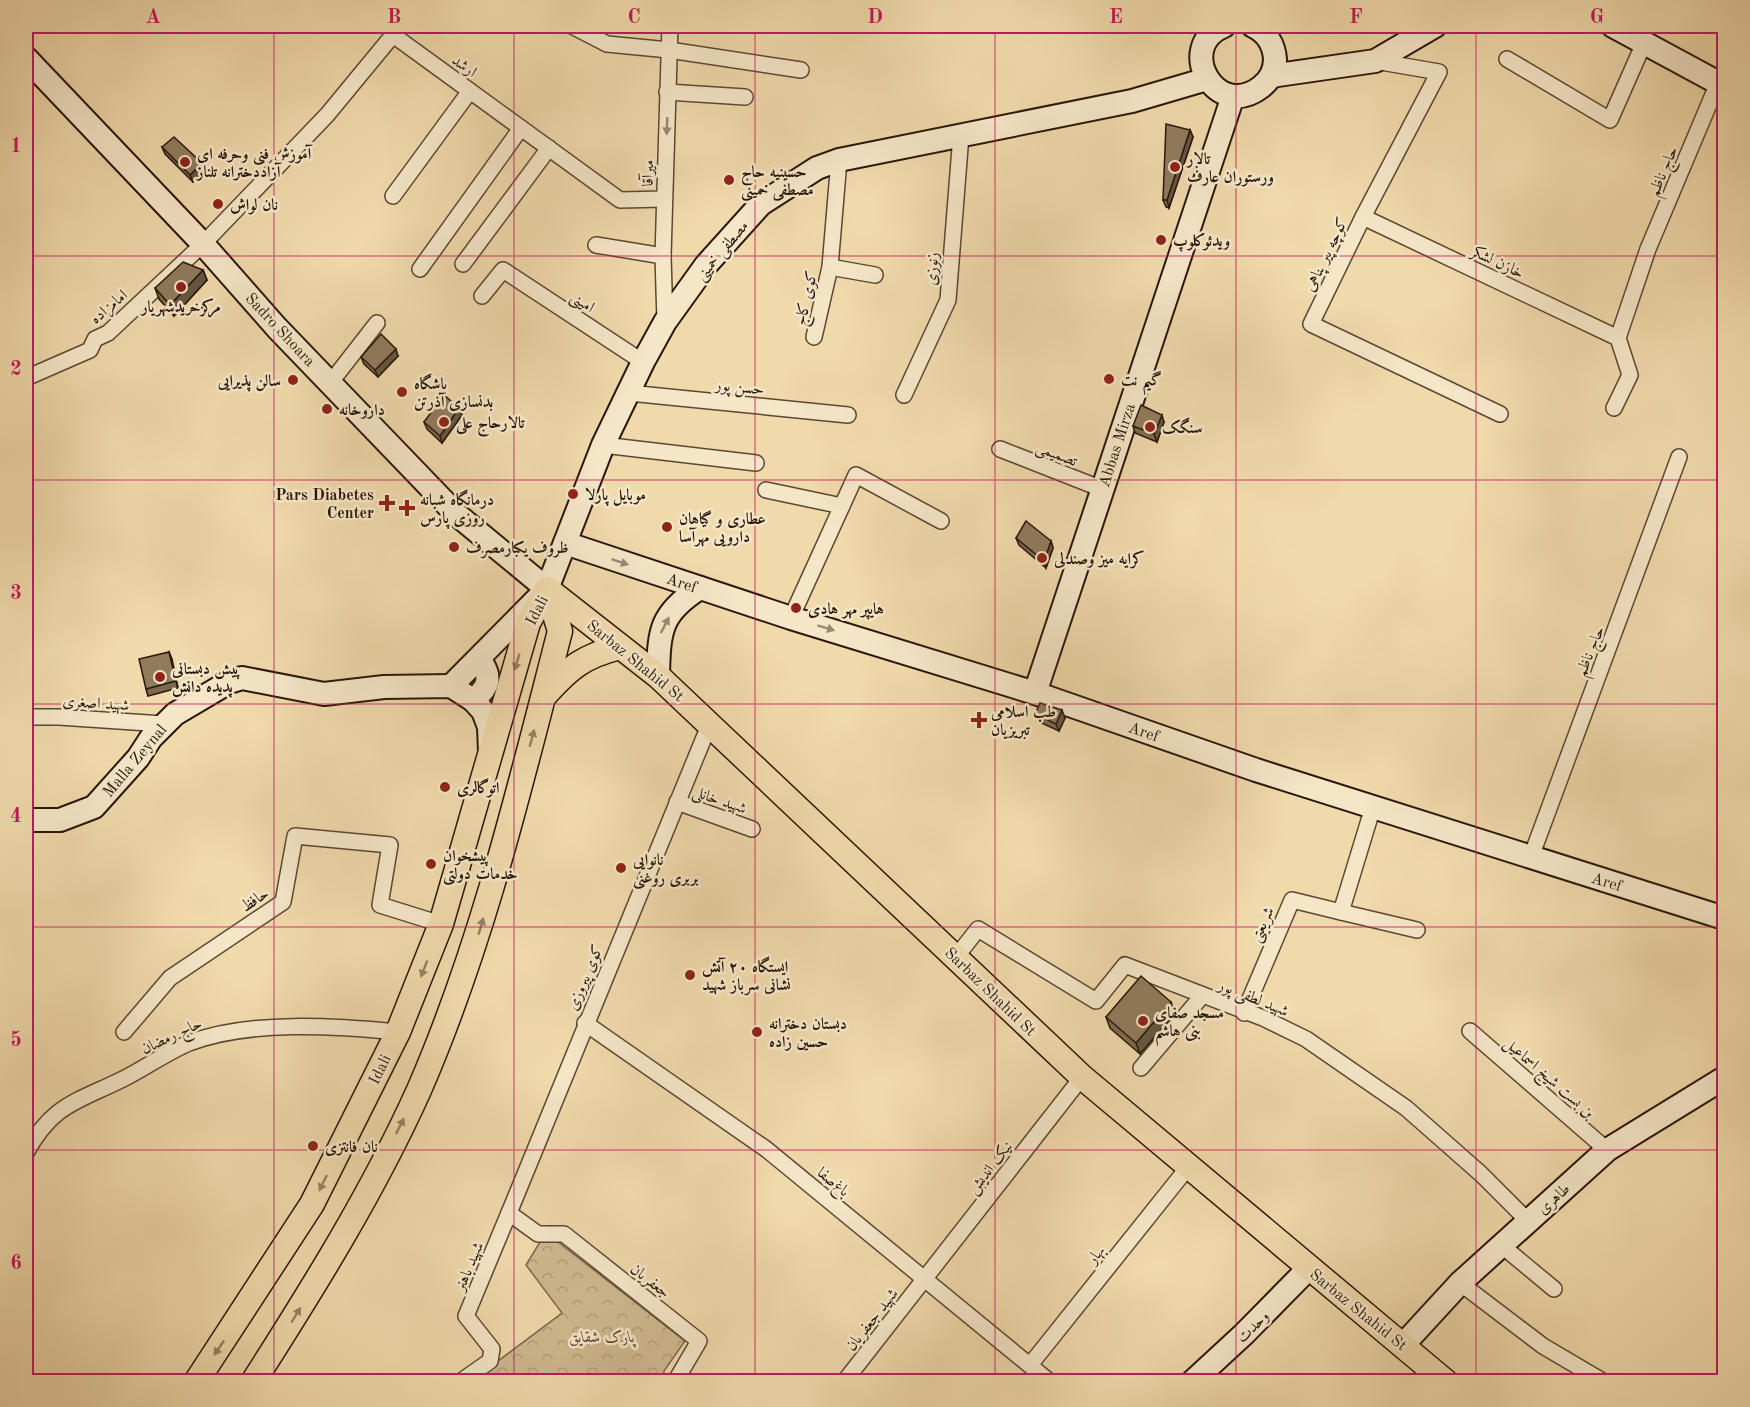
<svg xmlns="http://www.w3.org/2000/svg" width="1750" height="1407" viewBox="0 0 1750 1407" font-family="'Old Standard TT',Amiri,serif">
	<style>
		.forest { fill: url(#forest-crowns); stroke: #7c674c; stroke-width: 1.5 }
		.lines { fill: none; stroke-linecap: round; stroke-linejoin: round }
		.street-casing { stroke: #5b4732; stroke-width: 18 }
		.secondary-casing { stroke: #291609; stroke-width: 26 }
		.primary-casing { stroke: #291609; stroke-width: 27 }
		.street { stroke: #f5e6c8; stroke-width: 15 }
		.secondary { stroke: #f5e6c8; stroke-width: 22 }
		.primary { stroke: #f0d9ab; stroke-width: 24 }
		.wall { fill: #7c6a50; stroke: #291609; stroke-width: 1.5 }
		.shaded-wall { fill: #655641; stroke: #291609; stroke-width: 1.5 }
		.building { fill: #907b5d; stroke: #291609; stroke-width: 1.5 }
		.oneway { fill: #998872 }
		.oneway2 { fill: #968162 }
		.grid { fill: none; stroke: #c2185b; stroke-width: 1.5; stroke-opacity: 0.55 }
		.poi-dot { fill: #8f2418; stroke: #f5e6c8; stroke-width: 2 }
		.labels { text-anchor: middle; stroke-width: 5; stroke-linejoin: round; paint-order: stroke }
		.street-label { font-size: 16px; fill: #291609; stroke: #f5e6c8 }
		.poi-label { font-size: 16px; font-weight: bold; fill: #291609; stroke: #f5e6c8; text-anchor: start }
		.park-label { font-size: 16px; font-style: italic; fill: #5b4731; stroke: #f5e6c8 }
		.neatline { fill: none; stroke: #c2185b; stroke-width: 2 }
		.grid-label { font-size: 20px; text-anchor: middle; font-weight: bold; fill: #c2185b }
	</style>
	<defs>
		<pattern id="forest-crowns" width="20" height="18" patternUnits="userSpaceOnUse" patternTransform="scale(1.5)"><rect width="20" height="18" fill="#ceb88f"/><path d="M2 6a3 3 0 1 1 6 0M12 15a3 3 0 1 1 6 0" fill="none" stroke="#b19d7a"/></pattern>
	</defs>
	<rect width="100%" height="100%" fill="#f0d9ab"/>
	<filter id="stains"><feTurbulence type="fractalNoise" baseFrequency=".00333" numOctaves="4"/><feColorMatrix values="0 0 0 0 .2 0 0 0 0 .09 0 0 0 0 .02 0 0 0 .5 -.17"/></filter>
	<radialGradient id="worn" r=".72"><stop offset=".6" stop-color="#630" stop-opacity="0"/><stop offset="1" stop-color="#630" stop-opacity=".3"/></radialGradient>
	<!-- forest -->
	<polygon class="forest" points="540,1242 558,1242 685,1341 664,1371 662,1381 470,1382 562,1313 526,1265"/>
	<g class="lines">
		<defs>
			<g id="street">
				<polyline points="572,26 607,44 669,50 801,70"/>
				<polyline points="1507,59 1610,120 1644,43"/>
				<polyline points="1375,61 1439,72 1363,217 1311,324 1500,414"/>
				<polyline points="667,92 745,97"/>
				<polyline points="839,160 830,267 875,275"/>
				<polyline points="393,196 470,91"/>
				<polyline points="1363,217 1618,338"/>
				<polyline points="596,245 663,256"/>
				<polyline points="463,264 549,148"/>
				<polyline points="420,269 521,128"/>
				<polyline points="482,296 503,270 643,362"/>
				<polyline points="665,322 663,256 670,26"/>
				<polyline points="814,337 830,267"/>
				<polyline points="26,378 90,350 95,339 108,333 203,244 327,115 393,35 620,200 664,199"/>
				<polyline points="331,382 377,323"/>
				<polyline points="629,393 848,415"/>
				<polyline points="904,395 948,300 961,135"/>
				<polyline points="1614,408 1630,375 1618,338 1648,249 1718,83"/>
				<polyline points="603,445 756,463"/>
				<polyline points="1000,449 1102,489"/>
				<polyline points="766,490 842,506"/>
				<polyline points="791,618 856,475 941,521"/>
				<polyline points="26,717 59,717 163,724"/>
				<polyline points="677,802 752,829"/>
				<polyline points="1531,857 1679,457"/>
				<polyline points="1341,912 1417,930"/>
				<polyline points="956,957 978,929 1096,1001 1125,965 1263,1018 1306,1039 1406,1108 1481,1174 1528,1221"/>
				<polyline points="1244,1013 1292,900 1341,912 1373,807"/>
				<polyline points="585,1023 766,1149 1050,1382"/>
				<polyline points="1470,1031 1607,1150"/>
				<polyline points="124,1032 170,978 283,902 295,836 390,845 380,905 441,924"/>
				<polyline points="1141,1068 1202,996"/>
				<path d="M26,1153C52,1105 76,1102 121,1080C144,1069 165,1053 189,1043C249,1020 335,1026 398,1032"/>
				<polyline points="1501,1245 1554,1289"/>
				<polyline points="1460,1283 1543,1346 1604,1382"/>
				<polyline points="1030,1365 1189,1166"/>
				<polyline points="460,1382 490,1361 492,1349 466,1316 509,1213"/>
				<polyline points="675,1382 699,1341 564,1234 538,1234 509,1213 710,723"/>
				<polyline points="844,1382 1082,1077"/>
			</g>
			<g id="secondary">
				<path d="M1224,26C1174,46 1216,122 1261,87C1270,80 1275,70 1275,59C1274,44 1266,32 1253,26"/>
				<polyline points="1613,26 1724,86"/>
				<polyline points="26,58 203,244 277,328 456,514 547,589"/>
				<polyline points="1271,76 1375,61 1435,26"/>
				<polyline points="565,543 791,618 1035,693 1256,770 1724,918"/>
				<path d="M658,676C659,631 660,613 700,588"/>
				<polyline points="451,686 547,589 603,445 643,362 665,322 706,265 761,204 817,168 839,160 1132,101 1207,79"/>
				<polyline points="1035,693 1233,96"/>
				<path d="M473,700C490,687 492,676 479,659"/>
				<polyline points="26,820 60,820 94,807 138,758 151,738 175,714 229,682 242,678 324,694 384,687 451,686 473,700 483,711 489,727 490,752"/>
				<polyline points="1403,1345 1460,1283 1607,1150 1724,1078"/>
				<polyline points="1192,1382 1244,1334 1309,1268"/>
			</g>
			<g id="primary">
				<polyline points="547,589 658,676 1082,1077 1446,1382"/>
				<path d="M545,695C570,667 584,656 620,647"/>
				<polyline points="196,1382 312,1204 398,1032 441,924 528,623 547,589"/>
				<path d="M253,1382C313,1288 373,1192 419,1090C483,943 520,786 560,631L547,589"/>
			</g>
		</defs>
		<!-- street casing -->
		<use href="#street" class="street-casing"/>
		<!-- secondary casing -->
		<use href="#secondary" class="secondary-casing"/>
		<!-- primary casing -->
		<use href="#primary" class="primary-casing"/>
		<!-- street -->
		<use href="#street" class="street"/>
		<!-- secondary -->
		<use href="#secondary" class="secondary"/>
		<!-- primary -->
		<use href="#primary" class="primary"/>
	</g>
	<!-- wall -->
	<g class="wall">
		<polygon points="1190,130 1193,137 1169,208 1166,207 1163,200"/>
		<polygon points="162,147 202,163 205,170 193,182 165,154"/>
		<polygon points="203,270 207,280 174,316 159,299 155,288"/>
		<polygon points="398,356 378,377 364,364 361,357"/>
		<polygon points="462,415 442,443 427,429 424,422"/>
		<polygon points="1164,422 1157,442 1135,433 1133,426"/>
		<polygon points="1016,538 1051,541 1053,548 1046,568 1019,545"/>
		<polygon points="169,652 178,688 148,696 146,689"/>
		<polygon points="1035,714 1065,718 1059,731 1037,721"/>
		<polygon points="1175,1013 1140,1054 1110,1028 1106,1017"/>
	</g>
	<!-- shaded-wall -->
	<g class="shaded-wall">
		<polygon points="1190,130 1193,137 1169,208 1167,200"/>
		<polygon points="202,163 205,170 193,182 190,175"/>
		<polygon points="203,270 207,280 174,316 170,305"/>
		<polygon points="396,349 398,356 378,377 375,370"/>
		<polygon points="459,408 462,415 442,443 440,436"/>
		<polygon points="1162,415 1164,422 1157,442 1154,434"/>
		<polygon points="1051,541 1053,548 1046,568 1044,561"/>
		<polygon points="169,652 172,659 178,688 176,681"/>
		<polygon points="1062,710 1065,718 1059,731 1056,724"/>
		<polygon points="1171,1002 1175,1013 1140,1054 1136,1043"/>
	</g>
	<!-- building -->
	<g class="building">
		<polygon points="1166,124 1190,130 1167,200 1163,200"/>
		<polygon points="174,137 202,163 190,175 162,147"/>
		<polygon points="183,262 203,270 170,305 155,288"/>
		<polygon points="381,334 396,349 375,370 361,357"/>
		<polygon points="444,395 459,408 440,436 424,422"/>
		<polygon points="1141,405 1162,415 1154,434 1133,426"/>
		<polygon points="1026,521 1051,541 1044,561 1016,538"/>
		<polygon points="169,652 176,681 146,689 139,659"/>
		<polygon points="1040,703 1062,710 1056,724 1035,714"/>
		<polygon points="1141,976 1171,1002 1136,1043 1106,1017"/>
	</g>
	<!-- one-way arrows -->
	<defs><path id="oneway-solid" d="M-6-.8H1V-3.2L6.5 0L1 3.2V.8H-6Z" transform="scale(1.5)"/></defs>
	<g class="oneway">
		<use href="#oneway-solid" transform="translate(667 126) rotate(92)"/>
		<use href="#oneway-solid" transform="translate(620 562) rotate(18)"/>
		<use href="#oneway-solid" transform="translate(665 625) rotate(-63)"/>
		<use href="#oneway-solid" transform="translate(826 628) rotate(17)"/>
	</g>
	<g class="oneway2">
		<use href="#oneway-solid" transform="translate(517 662) rotate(106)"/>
		<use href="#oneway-solid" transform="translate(532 738) rotate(-75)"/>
		<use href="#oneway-solid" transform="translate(481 926) rotate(-74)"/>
		<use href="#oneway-solid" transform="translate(424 969) rotate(111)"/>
		<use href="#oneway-solid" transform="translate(400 1126) rotate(-63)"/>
		<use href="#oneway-solid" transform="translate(323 1183) rotate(116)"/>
		<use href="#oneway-solid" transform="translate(296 1315) rotate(-59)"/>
		<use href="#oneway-solid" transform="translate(219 1348) rotate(124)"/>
	</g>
	<!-- grid -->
	<path class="grid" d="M274,26V1382M514,26V1382M755,26V1382M995,26V1382M1236,26V1382M1476,26V1382M26,256H1724M26,480H1724M26,704H1724M26,927H1724M26,1150H1724"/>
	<!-- markers -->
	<g class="poi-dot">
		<circle cx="185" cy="162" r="6"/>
		<circle cx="1175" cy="167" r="6"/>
		<circle cx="729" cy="180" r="6"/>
		<circle cx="218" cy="204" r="6"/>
		<circle cx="1161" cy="240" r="6"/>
		<circle cx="181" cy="287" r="6"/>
		<circle cx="1109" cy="379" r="6"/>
		<circle cx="293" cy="380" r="6"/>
		<circle cx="402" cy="392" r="6"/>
		<circle cx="327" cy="409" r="6"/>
		<circle cx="444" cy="422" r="6"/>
		<circle cx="1150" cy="427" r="6"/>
		<circle cx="573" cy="494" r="6"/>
		<path d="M384 494h6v6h6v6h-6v6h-6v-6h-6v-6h6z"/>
		<path d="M404 499h6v6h6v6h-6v6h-6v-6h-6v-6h6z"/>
		<circle cx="667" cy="527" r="6"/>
		<circle cx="454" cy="547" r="6"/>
		<circle cx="1042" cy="558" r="6"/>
		<circle cx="796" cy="608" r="6"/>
		<circle cx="160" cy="677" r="6"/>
		<path d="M976 711h6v6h6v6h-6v6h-6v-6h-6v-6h6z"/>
		<circle cx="445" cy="787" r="6"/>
		<circle cx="431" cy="864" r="6"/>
		<circle cx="621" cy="868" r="6"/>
		<circle cx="690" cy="975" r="6"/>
		<circle cx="1143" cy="1021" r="6"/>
		<circle cx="757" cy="1032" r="6"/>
		<circle cx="313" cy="1146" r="6"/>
	</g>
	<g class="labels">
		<!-- street labels -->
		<g class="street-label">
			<text transform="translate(465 65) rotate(36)" y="6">ارشد</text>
			<text transform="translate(1662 171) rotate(-67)" y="6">حاج ناظم</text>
			<text transform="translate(647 173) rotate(-88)" y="6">میرآقا</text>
			<text transform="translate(721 250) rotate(-50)" y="6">مصطفی خمینی</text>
			<text transform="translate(1325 254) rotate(-64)" y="6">کوچه پیر پناهی</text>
			<text transform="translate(1498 261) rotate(25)" y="6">خازن لشکر</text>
			<text transform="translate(931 269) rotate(-87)" y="6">زنوزی</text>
			<text transform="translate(805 298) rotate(-77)" y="6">کوی کاج</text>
			<text transform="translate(583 301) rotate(33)" y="6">امینی</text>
			<text transform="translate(108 306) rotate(-40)" y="6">امامزاده</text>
			<text transform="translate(281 329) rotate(47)" y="6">Sadro Shoara</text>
			<text transform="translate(740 386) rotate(6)" y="6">حسن پور</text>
			<text transform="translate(1116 445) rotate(-72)" y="6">Abbas Mirza</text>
			<text transform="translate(1057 453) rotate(21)" y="6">تصمیمی</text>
			<text transform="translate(682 582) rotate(18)" y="6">Aref</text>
			<text transform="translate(536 610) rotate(-63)" y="6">Idali</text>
			<text transform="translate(1589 651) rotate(-68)" y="6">حاج ناظم</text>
			<text transform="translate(636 660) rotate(39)" y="6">Sarbaz Shahid St</text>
			<text transform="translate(96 702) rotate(4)" y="6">شهید اصغری</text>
			<text transform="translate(1144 731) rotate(19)" y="6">Aref</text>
			<text transform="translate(134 760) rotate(-50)" y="6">Malla Zeynal</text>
			<text transform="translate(720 799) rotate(19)" y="6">شهید خانلی</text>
			<text transform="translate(1607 881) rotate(17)" y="6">Aref</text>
			<text transform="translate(254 899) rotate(-34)" y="6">حافظ</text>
			<text transform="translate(1261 924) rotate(-66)" y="6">شریعتی</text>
			<text transform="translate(584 977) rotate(-67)" y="6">کوی پیروزی</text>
			<text transform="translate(991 991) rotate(44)" y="6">Sarbaz Shahid St</text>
			<text transform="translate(1254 997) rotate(22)" y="6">شهید لطفی پور</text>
			<text transform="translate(171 1035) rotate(-25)" y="6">حاج رمضان</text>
			<text transform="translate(379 1069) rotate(-64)" y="6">Idali</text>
			<text transform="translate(1550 1077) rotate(41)" y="6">بن بست شیخ اسماعیل</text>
			<text transform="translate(989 1167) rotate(-52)" y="6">نیک اندیش</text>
			<text transform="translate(834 1181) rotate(39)" y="6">باغ‌صفا</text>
			<text transform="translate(1553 1198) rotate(-42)" y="6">طاهری</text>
			<text transform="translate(1095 1254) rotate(-52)" y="6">بهار</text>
			<text transform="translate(468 1266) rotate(-67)" y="6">شهید باهنر</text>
			<text transform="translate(651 1280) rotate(38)" y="6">جعفریان</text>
			<text transform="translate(1359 1309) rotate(39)" y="6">Sarbaz Shahid St</text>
			<text transform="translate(871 1319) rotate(-52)" y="6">شهید جعفریان</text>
			<text transform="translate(1252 1326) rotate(-45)" y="6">وحدت</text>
		</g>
		<!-- poi labels -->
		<g class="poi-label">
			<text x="197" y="159">آموزش فنی وحرفه ای<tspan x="197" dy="18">آزاددخترانه تلناز</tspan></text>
			<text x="1187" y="164">تالار<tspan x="1187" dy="18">ورستوران عارف</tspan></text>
			<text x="741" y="177">حسینیه حاج<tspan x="741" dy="18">مصطفی خمینی</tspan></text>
			<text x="230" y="210">نان لواش</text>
			<text x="1173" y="246">ویدئوکلوپ</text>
			<text x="181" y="312" text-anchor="middle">مرکزخریدشهریار</text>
			<text x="1121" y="385">گیم نت</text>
			<text x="281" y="386" text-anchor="end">سالن پذیرایی</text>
			<text x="414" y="389">باشگاه<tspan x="414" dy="18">بدنسازی آذرتن</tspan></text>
			<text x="339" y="415">داروخانه</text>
			<text x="456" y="428">تالارحاج علی</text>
			<text x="1162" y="433">سنگک</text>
			<text x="374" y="500" text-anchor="end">Pars Diabetes<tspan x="374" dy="18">Center</tspan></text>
			<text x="585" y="500">موبایل پارلا</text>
			<text x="420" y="505">درمانگاه شبانه<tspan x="420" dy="18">روزی پارس</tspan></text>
			<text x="679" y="524">عطاری و گیاهان<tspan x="679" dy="18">دارویی مهرآسا</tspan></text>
			<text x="466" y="553">ظروف یکبارمصرف</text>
			<text x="1054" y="564">کرایه میز وصندلی</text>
			<text x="808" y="614">هایپر مهر هادی</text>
			<text x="172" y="674">پیش دبستانی<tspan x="172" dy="18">پدیده دانش</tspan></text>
			<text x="991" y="717">طب اسلامی<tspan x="991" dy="18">تبریزیان</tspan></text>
			<text x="457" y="793">اتوگالری</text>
			<text x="443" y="861">پیشخوان<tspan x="443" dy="18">خدمات دولتی</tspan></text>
			<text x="633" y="865">نانوایی<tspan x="633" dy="18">بربری روغنی</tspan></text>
			<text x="702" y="972">ایستگاه ۲۰ آتش<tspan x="702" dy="18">نشانی سرباز شهید</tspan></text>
			<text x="1155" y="1018">مسجد صفای<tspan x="1155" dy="18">بنی هاشم</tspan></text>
			<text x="769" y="1029">دبستان دخترانه<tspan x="769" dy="18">حسین زاده</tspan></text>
			<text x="325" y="1152">نان فانتزی</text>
		</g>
		<!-- park labels -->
		<g class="park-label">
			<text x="602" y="1342">پارک شقایق</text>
		</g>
	</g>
	<!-- margin -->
	<rect width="1750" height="1407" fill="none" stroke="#f0d9ab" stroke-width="66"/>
	<rect x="33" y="33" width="1684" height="1341" class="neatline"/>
	<g class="grid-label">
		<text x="153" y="23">A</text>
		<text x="394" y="23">B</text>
		<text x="634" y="23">C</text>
		<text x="875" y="23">D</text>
		<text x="1116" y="23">E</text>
		<text x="1356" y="23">F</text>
		<text x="1597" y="23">G</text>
		<text x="16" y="152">1</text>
		<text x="16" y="375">2</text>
		<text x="16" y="599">3</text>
		<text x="16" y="822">4</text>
		<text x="16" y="1046">5</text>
		<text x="16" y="1269">6</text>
	</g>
	<rect width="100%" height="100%" filter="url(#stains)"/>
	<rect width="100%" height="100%" fill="url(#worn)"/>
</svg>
